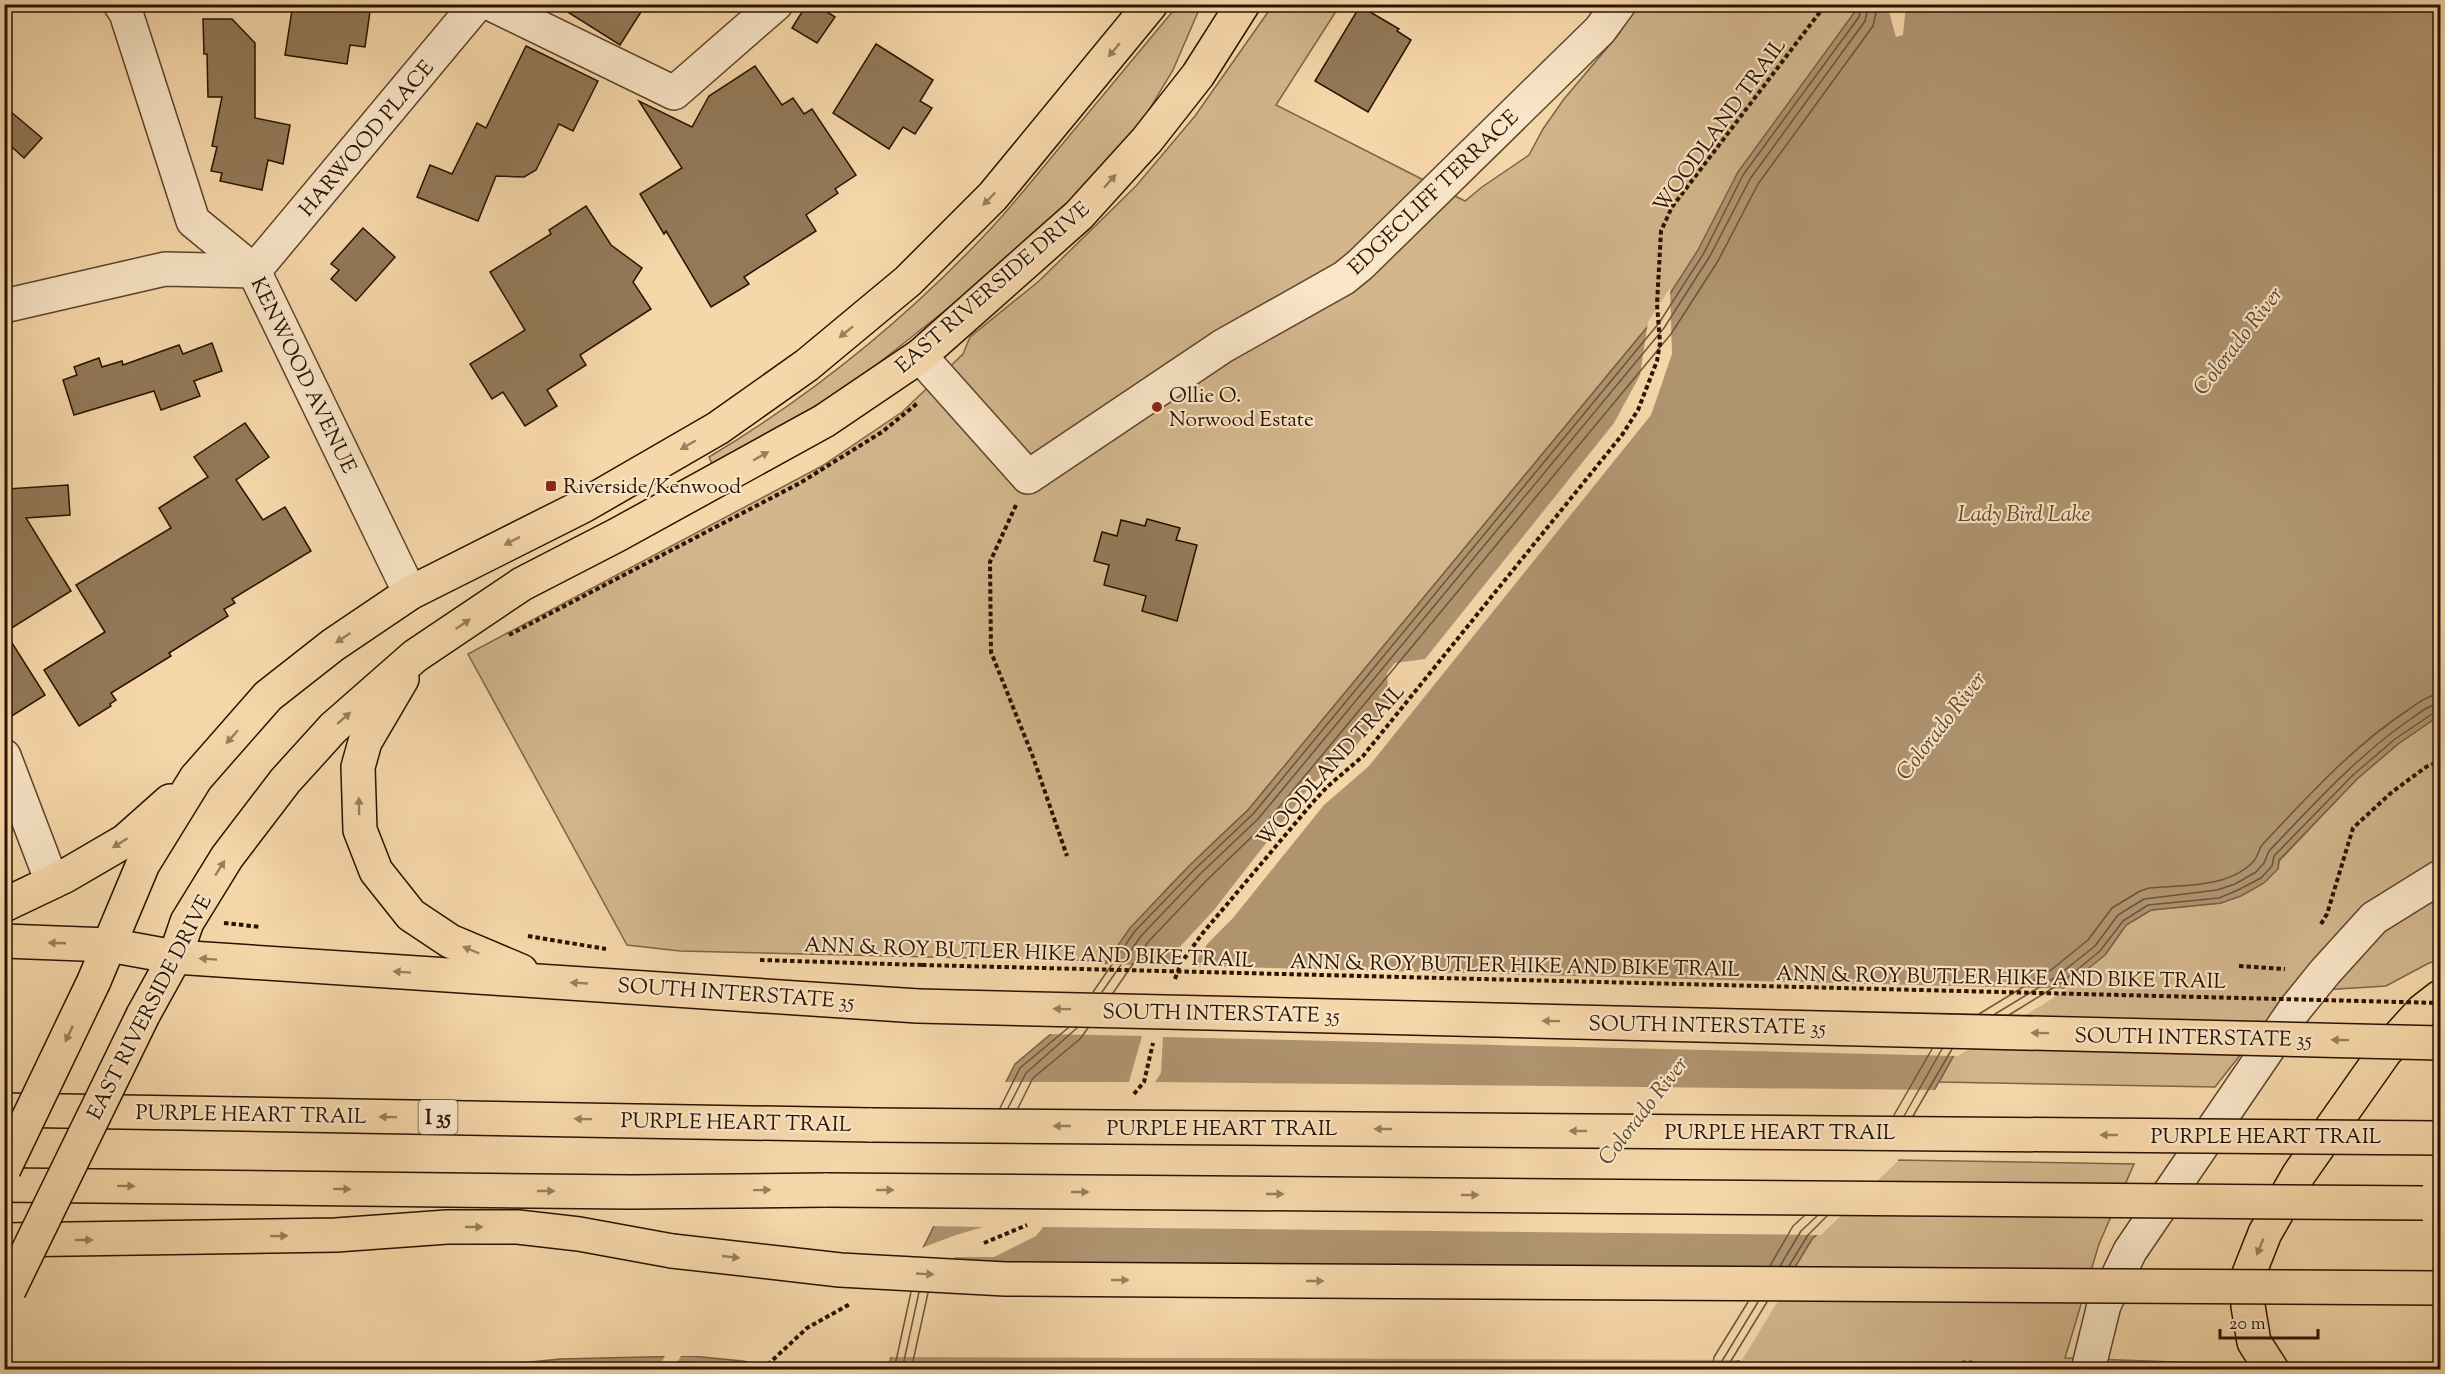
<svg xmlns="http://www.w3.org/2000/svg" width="2445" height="1374" viewBox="0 0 2445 1374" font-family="'Sorts Mill Goudy',serif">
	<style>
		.green { fill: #d3b68c; stroke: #7e6446; stroke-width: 1.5 }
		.water { fill: #b09470; stroke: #7a6044; stroke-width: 1.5 }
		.pier { fill: #f6d7a9 }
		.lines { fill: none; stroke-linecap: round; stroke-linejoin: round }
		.shore { stroke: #6c5438; stroke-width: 1.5 }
		.building { fill: #937958; stroke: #281301; stroke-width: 1.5 }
		.minor-casing { stroke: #5c442b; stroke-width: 36 }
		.major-casing { stroke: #281301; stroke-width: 36 }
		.highway-casing { stroke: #281301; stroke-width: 36 }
		.path { stroke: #281301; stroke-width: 4; stroke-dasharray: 4.5 3; stroke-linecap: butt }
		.minor { stroke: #f9e5c7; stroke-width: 33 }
		.major { stroke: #f6d7a9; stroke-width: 33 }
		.highway { stroke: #f6d7a9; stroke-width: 33 }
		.major-bridge-casing { stroke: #281301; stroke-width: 36; stroke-linecap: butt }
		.highway-bridge-casing { stroke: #281301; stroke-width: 36; stroke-linecap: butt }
		.path-bridge { stroke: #281301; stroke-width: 4; stroke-dasharray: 4.5 3; stroke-linecap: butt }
		.major-bridge { stroke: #f6d7a9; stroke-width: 33 }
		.highway-bridge { stroke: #f6d7a9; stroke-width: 33 }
		.oneway { fill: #997f5d }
		.poi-dot { fill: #8f2418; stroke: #f9e5c7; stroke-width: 2 }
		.labels { text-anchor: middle; stroke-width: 4.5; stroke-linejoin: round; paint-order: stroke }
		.shield { fill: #f9e5c7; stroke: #67523c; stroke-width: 1.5 }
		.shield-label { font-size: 20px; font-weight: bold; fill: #281301 }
		.street-label { font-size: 21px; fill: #281301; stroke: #f9e5c7 }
		.poi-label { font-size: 21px; fill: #281301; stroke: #f9e5c7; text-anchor: start }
		.water-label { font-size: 22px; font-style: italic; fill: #5e472d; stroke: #f9e5c7 }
	</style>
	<rect width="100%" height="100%" fill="#f6d7a9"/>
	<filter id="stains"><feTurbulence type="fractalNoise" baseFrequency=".00333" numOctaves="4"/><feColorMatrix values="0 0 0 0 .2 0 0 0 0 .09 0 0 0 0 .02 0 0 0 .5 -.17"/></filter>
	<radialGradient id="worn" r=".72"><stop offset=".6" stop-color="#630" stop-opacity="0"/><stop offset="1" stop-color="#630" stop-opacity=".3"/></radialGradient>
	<!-- green -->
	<g class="green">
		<path d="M1178,5H1201L1173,70L1146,115L1125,144L1085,187L986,278L875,366L826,400L712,464L709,457C809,397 901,323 982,238C1006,213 1028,186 1050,159C1093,108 1135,56 1178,5Z"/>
		<path d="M1273,5H1340L1276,105L1465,201L1482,187L1529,155L1543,129L1564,99L1618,35L1637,5H1856L1854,13L1654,319L1248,810C1197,858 1147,904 1107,961L680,951L627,945L468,654L822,466L902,412L963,354L970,337L1039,281L1136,186L1195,116Z"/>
		<polygon points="2440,715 2440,960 2429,963 2386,986 2290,992 2215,1087 1939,1082 1954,1055 2105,955 2126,925 2151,910 2221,903 2278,869 2279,861 2357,779 2398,744"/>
		<polygon points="1895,1160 2134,1164 2099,1244 2065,1358 2230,1364 2236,1369 1733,1370 1812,1239"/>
	</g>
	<!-- water -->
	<g class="water">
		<polygon points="1856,5 2440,5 2440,715 2398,744 2357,779 2279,860 2278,869 2264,883 2241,896 2221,903 2151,910 2126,925 2105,955 2064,988 1954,1055 1895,1160 1812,1239 1733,1369 888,1370 909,1276 1015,1064 1065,1022 1130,928 1190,865 1248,810 1654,319 1698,250 1738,172 1854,13"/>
		<polygon points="691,1356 743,1361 776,1369 453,1370 560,1359"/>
	</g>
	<!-- pier -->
	<g class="pier">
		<polygon points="1887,5 1906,5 1903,35 1896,37"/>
		<polygon points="1670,288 1672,354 1651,415 1369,766 1324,805 1233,918 1209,942 1192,966 2068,989 1958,1056 1163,1037 1161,1073 1155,1082 1938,1090 1897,1162 1821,1235 1043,1227 1036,1236 994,1257 955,1257 951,1260 992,1263 1797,1270 1742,1360 888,1357 906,1275 919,1249 956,1235 983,1227 930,1226 1003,1082 1129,1082 1142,1036 1046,1034 1063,1020 1102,964 1169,966 1177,950 1214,910 1312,784 1352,751 1389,703 1387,673 1395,663 1425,659 1614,423 1640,375 1648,322"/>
		<polygon points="690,1353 724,1356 681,1356 673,1369 657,1370 665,1356 580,1356"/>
		<polygon points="754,1361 776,1367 778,1368 745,1369"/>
	</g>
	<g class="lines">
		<!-- shore -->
		<g class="shore">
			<polyline points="1093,992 1135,931 1195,869 1253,814 1659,323 1704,253 1743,175 1859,17 1862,4"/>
			<polyline points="1102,992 1141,936 1200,874 1258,819 1664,328 1710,256 1750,179 1865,21 1869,4"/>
			<polyline points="1113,993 1148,942 1206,881 1265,824 1671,334 1718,261 1758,184 1873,26 1878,4"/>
			<path d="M1979,1014L2051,970L2088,940L2112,908L2140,891L2149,888C2182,885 2228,888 2253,862C2258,857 2258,851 2262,845C2307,797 2352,747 2408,710C2418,703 2428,695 2440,694"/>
			<path d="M1995,1014L2056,977L2095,946L2118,915L2144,899L2217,890L2235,884L2256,872L2264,863L2269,851C2314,804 2358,755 2412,718C2421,712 2430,704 2440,703"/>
			<polyline points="2009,1015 2061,983 2100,951 2123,921 2148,905 2219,898 2238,890 2261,878 2272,866 2274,856 2353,775 2395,739 2435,712 2440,711"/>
			<polyline points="1000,1108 1020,1068 1068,1028"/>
			<polyline points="1008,1108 1026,1073 1077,1028"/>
			<polyline points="1018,1108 1033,1078 1080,1039 1088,1028"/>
			<polyline points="1894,1115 1932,1049"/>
			<polyline points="1904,1116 1942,1049"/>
			<polyline points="1913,1116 1952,1049"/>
			<polyline points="1770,1266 1793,1226 1804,1216"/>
			<polyline points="1780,1266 1801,1231 1817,1216"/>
			<polyline points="1789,1266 1808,1235 1827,1216"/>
			<polyline points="514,1370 560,1365 690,1362 752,1370"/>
			<polyline points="894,1370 911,1292"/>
			<polyline points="902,1370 919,1292"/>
			<polyline points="911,1370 928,1293"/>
			<polyline points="1712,1370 1714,1357 1748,1302"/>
			<polyline points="1721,1370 1722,1361 1758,1302"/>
			<polyline points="1728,1370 1729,1364 1767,1302"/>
		</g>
	</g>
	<!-- building -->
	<g class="building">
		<polygon points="293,4 371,4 365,47 350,45 347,64 285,55"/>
		<polygon points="555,4 646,4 620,45"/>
		<polygon points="807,4 815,4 835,17 817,43 792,28"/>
		<polygon points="1360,6 1399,29 1397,31 1411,40 1368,112 1315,81"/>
		<polygon points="203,19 232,19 255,43 255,118 290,125 283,164 268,160 262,190 220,181 222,173 211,171 217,147 212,146 222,97 208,97 207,54 204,54"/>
		<polygon points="876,44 933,80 920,101 932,108 915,134 903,127 889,149 833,113"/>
		<polygon points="526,46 598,81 573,131 559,124 536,170 524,177 496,176 478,221 417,197 430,165 452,174 477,123 486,128"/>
		<polygon points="755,66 782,105 793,98 804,114 812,109 856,175 835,189 838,193 806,215 816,231 744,277 749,284 711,307 666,231 664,234 640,194 682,168 639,101 692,127 709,96"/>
		<polygon points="4,106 42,138 24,158 4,140"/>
		<polygon points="586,206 611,245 642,268 633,282 651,309 580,355 586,365 547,390 557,406 525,426 503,392 492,399 470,364 525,330 490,272 551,234 549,230"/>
		<polygon points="363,228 395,257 356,301 331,279 339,270 331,264"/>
		<polygon points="212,343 222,371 194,381 200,396 161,410 154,391 74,415 63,380 77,375 74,367 99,358 102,367 122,361 123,365 179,345 183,354"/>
		<polygon points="245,423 269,457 236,480 263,520 285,507 311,551 232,599 235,603 224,609 228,616 169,653 171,656 111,693 116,700 110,704 111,706 79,726 44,670 105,632 76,585 171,528 159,508 208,477 194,457"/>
		<polygon points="4,484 7,489 68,485 70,515 26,518 71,591 5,632 45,695 4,721"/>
		<polygon points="1147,519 1180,528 1176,540 1197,545 1177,621 1142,611 1146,596 1104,585 1109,565 1094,561 1102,532 1117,536 1121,520 1145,526"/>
	</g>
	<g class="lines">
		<defs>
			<g id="minor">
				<polyline points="120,4 126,13 193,221 254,271 410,593"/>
				<polyline points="491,4 674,93 776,4"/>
				<polyline points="4,306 165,269 254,271 477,4"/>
				<polyline points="920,356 1028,477 1223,346 1344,278 1360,265 1600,30 1619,4"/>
				<polyline points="4,756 52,882"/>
				<polyline points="2088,1370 2104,1305 2130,1251 2295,1009 2325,972 2374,918 2440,877"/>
			</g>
			<g id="major">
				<polyline points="402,679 365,742 358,767 360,830 376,871 411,915 450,941 521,971"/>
				<polyline points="4,905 65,876 125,841 170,801"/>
				<polyline points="4,941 109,945 175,957 918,1006"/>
				<polyline points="94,981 143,864 196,778 268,696 333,645 410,593 583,506 718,428 807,365 908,281 993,196 1151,4"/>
				<polyline points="143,1015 175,957 187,922 227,857 285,781 333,728 415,656 522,584 617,535 824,421 920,356 1079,215 1147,140 1198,75 1243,4"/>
				<polyline points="4,1240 336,1235 447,1227 518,1227 579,1234 672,1251"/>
				<polyline points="2272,1370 2254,1342 2248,1306 2248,1276 2265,1233 2299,1174 2385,1052 2422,1011 2440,997"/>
			</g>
			<g id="highway">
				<polyline points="4,1110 872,1125"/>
				<polyline points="4,1185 631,1192 827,1190"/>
			</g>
		</defs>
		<!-- minor casing -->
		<use href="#minor" class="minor-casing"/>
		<!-- major casing -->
		<use href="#major" class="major-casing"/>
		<!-- highway casing -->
		<use href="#highway" class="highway-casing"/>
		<!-- path -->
		<g class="path">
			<polyline points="1016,505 990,562 991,652 1033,757 1067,856"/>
			<polyline points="509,635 800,483 882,432 919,402"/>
			<polyline points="224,923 261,927"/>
			<polyline points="2321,924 2327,914 2353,828 2392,792 2426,767 2440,761"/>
			<polyline points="528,936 606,949"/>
			<polyline points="760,960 922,965"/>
			<polyline points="2239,966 2285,969"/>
			<polyline points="1175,979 1181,963 1202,934 1314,801 1327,787 1363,756 1622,435 1638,410 1657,361 1660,343 1657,304 1661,231 1672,207 1826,4"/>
			<polyline points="1134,1094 1144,1082 1153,1043"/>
			<polyline points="984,1243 1027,1225"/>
			<polyline points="762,1370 807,1328 850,1304"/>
			<polyline points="1940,1370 1966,1362 2024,1370"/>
		</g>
		<!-- minor -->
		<use href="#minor" class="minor"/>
		<!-- major -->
		<use href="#major" class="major"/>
		<!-- highway -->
		<use href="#highway" class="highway"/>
		<defs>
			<g id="major-bridge">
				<polyline points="918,1006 2440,1043"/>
				<polyline points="4,1169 94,981"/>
				<polyline points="672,1251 840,1270 1005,1279 2440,1288"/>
				<polyline points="9,1290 143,1015"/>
			</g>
			<g id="highway-bridge">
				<polyline points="872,1125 2440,1138"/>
				<polyline points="827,1190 2423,1203"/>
			</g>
		</defs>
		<!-- major-bridge casing -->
		<use href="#major-bridge" class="major-bridge-casing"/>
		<!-- highway-bridge casing -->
		<use href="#highway-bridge" class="highway-bridge-casing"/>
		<!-- path-bridge -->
		<polyline class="path-bridge" points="922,965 2440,1003"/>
		<!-- major-bridge -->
		<use href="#major-bridge" class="major-bridge"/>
		<!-- highway-bridge -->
		<use href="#highway-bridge" class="highway-bridge"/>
	</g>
	<!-- one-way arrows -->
	<defs><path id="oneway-solid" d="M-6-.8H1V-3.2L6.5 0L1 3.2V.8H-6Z" transform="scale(1.5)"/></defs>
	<g class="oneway">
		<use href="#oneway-solid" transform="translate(1114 50) rotate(130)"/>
		<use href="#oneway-solid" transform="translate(1110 181) rotate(-48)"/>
		<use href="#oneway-solid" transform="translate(989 199) rotate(134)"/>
		<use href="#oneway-solid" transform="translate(846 332) rotate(141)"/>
		<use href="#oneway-solid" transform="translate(688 445) rotate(150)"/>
		<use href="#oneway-solid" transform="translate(761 456) rotate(-29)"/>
		<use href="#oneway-solid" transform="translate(512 541) rotate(153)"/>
		<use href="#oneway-solid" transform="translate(463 624) rotate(-34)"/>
		<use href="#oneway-solid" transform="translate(343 638) rotate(146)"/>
		<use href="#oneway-solid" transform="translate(344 718) rotate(-41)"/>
		<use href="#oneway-solid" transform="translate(232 737) rotate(132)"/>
		<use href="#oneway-solid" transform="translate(359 806) rotate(-91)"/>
		<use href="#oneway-solid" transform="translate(120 843) rotate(148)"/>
		<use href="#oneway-solid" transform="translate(220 868) rotate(-58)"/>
		<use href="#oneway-solid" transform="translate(57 943) rotate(-178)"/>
		<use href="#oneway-solid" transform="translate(471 950) rotate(-157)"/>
		<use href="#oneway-solid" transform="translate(208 959) rotate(-176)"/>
		<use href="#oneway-solid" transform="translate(402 972) rotate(-176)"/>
		<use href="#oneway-solid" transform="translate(579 983) rotate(-177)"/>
		<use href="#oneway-solid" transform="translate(1062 1009) rotate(-179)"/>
		<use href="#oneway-solid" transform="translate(1551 1021) rotate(-179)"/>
		<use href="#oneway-solid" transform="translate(2040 1033) rotate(-179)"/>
		<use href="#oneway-solid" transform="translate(69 1034) rotate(115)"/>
		<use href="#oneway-solid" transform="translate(2340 1040) rotate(-179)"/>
		<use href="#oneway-solid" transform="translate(388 1117) rotate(-179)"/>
		<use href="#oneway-solid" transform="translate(583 1119) rotate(-179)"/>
		<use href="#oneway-solid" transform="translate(1062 1126) rotate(-180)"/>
		<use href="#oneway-solid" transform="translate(1383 1129) rotate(-180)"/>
		<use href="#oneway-solid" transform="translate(1578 1131) rotate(-180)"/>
		<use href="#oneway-solid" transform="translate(2109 1135) rotate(-180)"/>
		<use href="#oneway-solid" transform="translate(126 1186) rotate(1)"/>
		<use href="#oneway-solid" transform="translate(342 1189) rotate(1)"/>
		<use href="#oneway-solid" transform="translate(762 1190) rotate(-1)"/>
		<use href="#oneway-solid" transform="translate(885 1190)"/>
		<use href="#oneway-solid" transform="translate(546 1191)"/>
		<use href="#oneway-solid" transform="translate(1080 1192)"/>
		<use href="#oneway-solid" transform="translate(1275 1194)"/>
		<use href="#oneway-solid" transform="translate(1470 1195)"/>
		<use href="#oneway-solid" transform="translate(474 1227)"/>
		<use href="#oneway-solid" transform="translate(279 1236) rotate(-1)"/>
		<use href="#oneway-solid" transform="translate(84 1240)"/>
		<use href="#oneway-solid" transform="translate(2260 1247) rotate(112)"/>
		<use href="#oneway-solid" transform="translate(731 1257) rotate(6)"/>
		<use href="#oneway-solid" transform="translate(925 1274) rotate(3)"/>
		<use href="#oneway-solid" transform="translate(1120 1280)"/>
		<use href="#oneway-solid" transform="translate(1315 1281)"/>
	</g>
	<!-- markers -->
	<g class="poi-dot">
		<circle cx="1157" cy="407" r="6"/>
		<rect x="545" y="480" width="12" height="12" rx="3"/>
	</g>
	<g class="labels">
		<!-- shield labels -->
		<rect class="shield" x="418.5" y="1100" width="39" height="34" rx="4.5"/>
		<g class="shield-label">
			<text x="438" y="1124">I 35</text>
		</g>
		<!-- street labels -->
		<g class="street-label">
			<text transform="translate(1719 125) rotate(-54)" y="7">WOODLAND TRAIL</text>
			<text transform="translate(366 138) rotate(-50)" y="7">HARWOOD PLACE</text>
			<text transform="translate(1433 192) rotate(-44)" y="7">EDGECLIFF TERRACE</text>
			<text transform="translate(992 287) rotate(-41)" y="7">EAST RIVERSIDE DRIVE</text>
			<text transform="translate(304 375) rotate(64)" y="7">KENWOOD AVENUE</text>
			<text transform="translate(1330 765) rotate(-48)" y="7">WOODLAND TRAIL</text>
			<text transform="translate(1029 952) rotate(2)" y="7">ANN &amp; ROY BUTLER HIKE AND BIKE TRAIL</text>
			<text transform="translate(1515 965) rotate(1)" y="7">ANN &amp; ROY BUTLER HIKE AND BIKE TRAIL</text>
			<text transform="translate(2001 977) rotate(1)" y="7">ANN &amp; ROY BUTLER HIKE AND BIKE TRAIL</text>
			<text transform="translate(736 993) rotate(4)" y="7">SOUTH INTERSTATE 35</text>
			<text transform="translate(149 1007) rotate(-63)" y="7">EAST RIVERSIDE DRIVE</text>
			<text transform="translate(1221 1013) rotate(1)" y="7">SOUTH INTERSTATE 35</text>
			<text transform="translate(1707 1025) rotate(1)" y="7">SOUTH INTERSTATE 35</text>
			<text transform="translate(2193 1037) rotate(1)" y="7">SOUTH INTERSTATE 35</text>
			<text transform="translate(251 1114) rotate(1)" y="7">PURPLE HEART TRAIL</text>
			<text transform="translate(736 1122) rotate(1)" y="7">PURPLE HEART TRAIL</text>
			<text x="1222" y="1135">PURPLE HEART TRAIL</text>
			<text x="1780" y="1139">PURPLE HEART TRAIL</text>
			<text x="2266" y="1143">PURPLE HEART TRAIL</text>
		</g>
		<!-- poi labels -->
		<g class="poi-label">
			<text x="1169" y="402">Ollie O.<tspan x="1169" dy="24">Norwood Estate</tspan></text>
			<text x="563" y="493">Riverside/Kenwood</text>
		</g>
		<!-- water labels -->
		<g class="water-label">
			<text transform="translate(2237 340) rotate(-52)" y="8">Colorado River</text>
			<text x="2024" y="521">Lady Bird Lake</text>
			<text transform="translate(1940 725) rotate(-52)" y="8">Colorado River</text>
			<text transform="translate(1642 1110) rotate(-52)" y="8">Colorado River</text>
		</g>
	</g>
	<!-- margin -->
	<rect width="2445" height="1374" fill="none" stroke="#f6d7a9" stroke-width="24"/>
	<rect x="6" y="6" width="2433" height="1362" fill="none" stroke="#281301" stroke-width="3"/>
	<rect x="12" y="12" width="2421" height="1350" fill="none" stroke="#281301" stroke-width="1.5"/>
	<!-- scale -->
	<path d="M2220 1329v9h98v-9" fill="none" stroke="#281301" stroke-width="3"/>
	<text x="2229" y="1329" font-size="18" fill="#281301" stroke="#f9e5c7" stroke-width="4.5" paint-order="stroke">20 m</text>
	<rect width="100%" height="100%" filter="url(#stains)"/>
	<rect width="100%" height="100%" fill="url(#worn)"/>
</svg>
